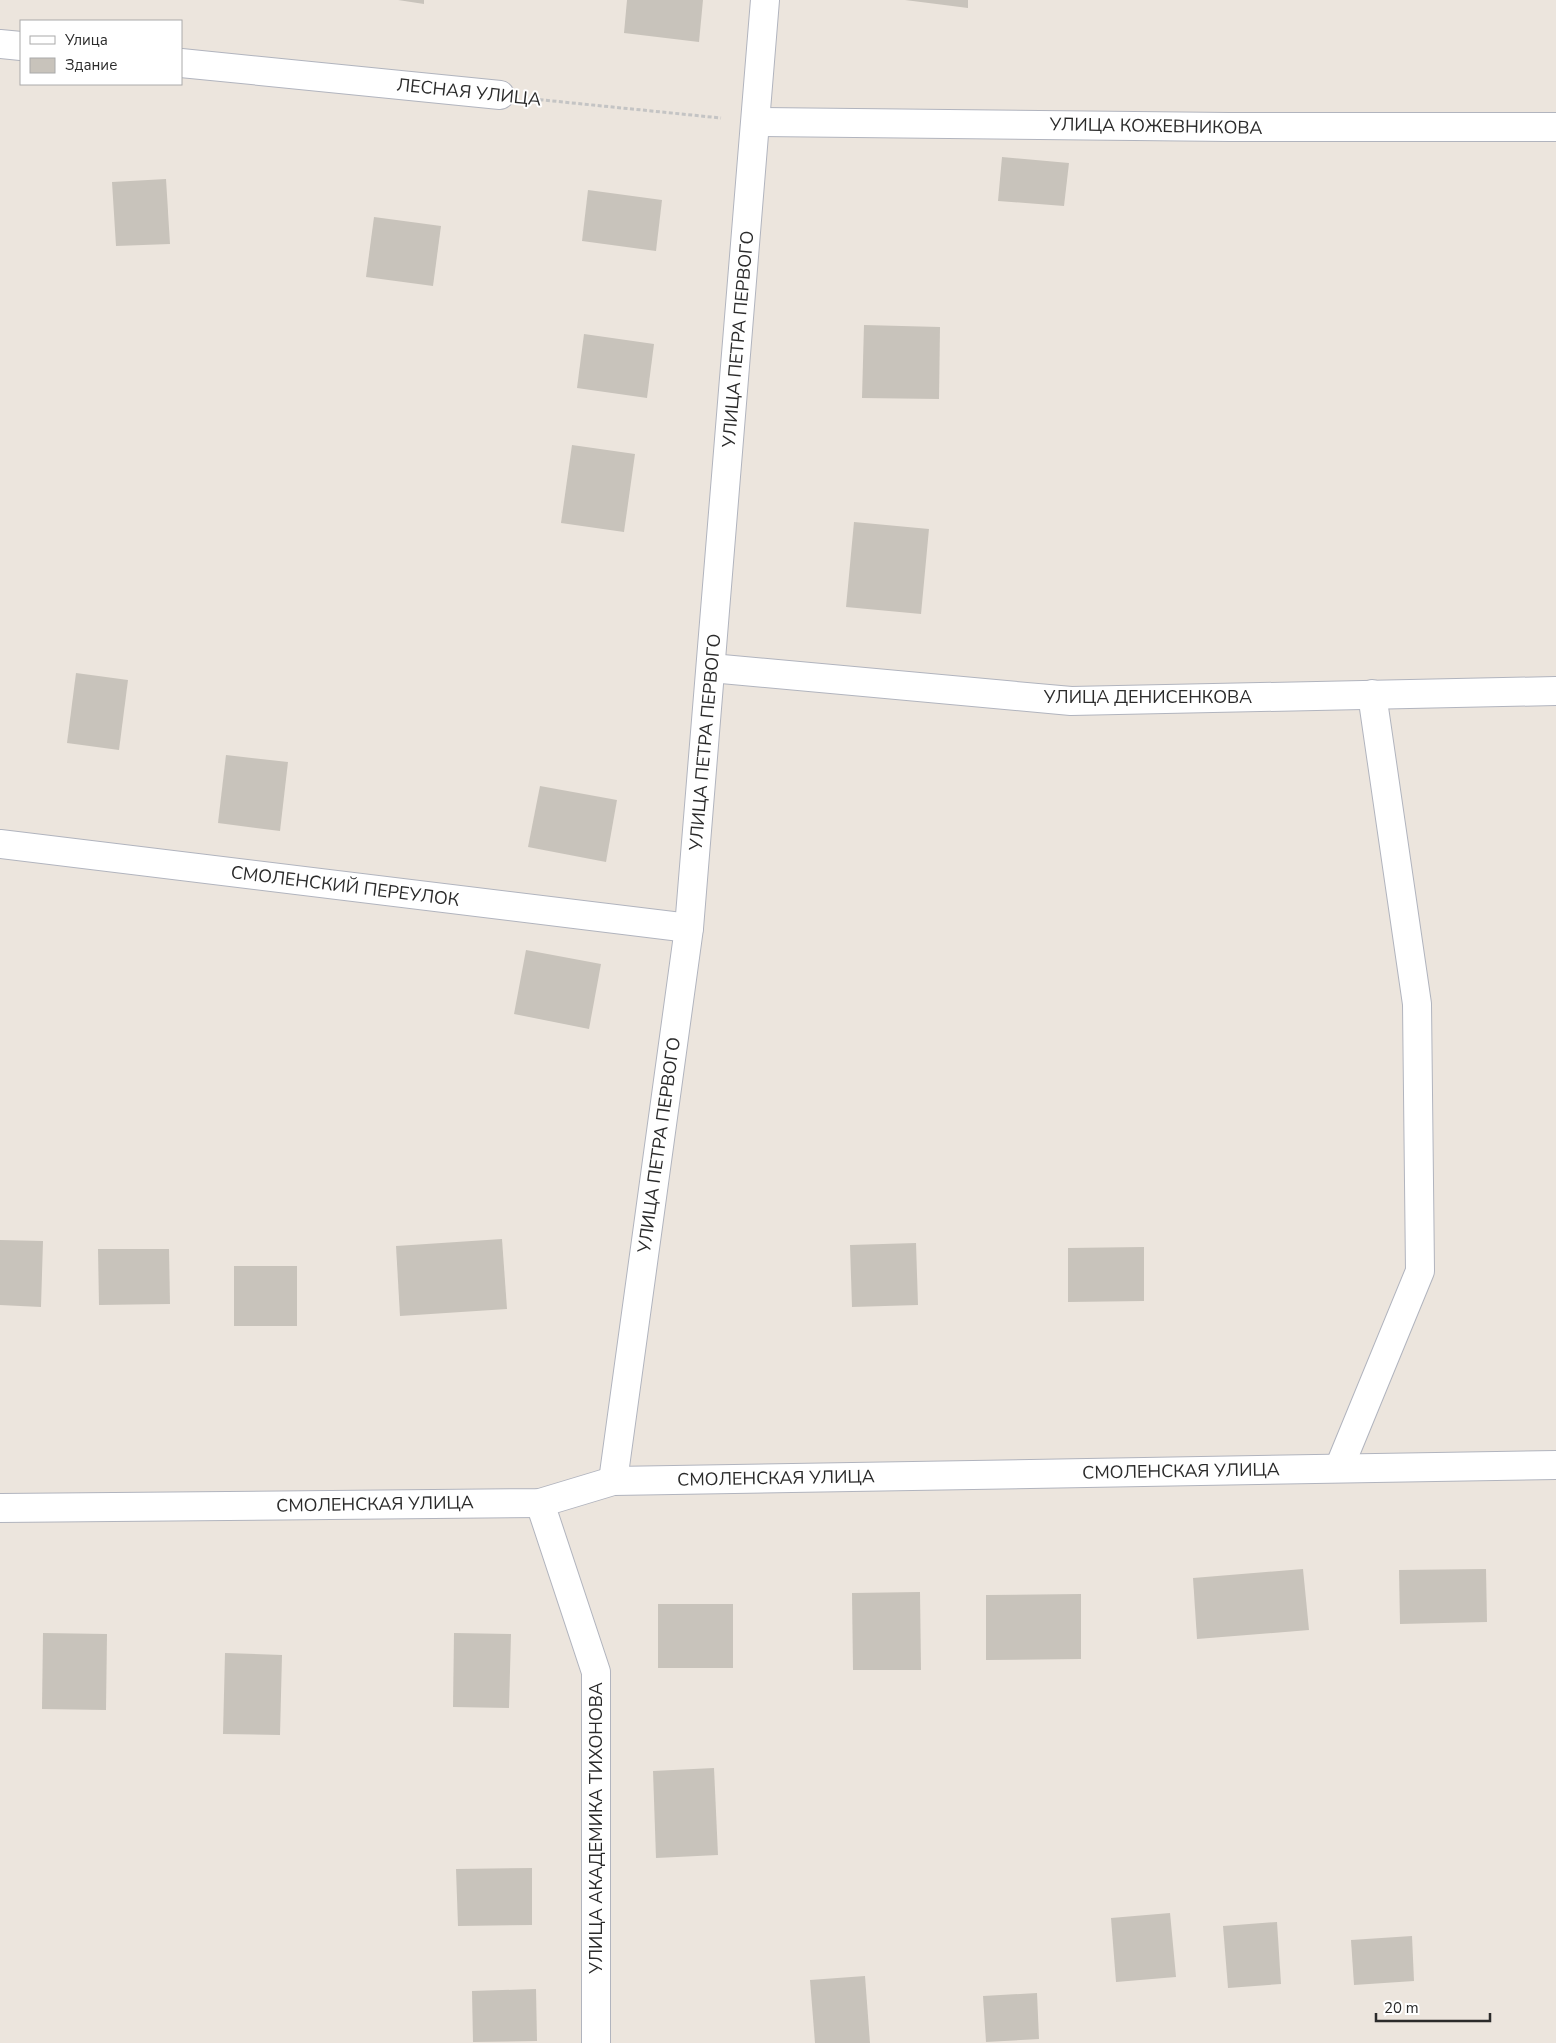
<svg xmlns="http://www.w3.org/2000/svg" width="1556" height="2043" viewBox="0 0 1556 2043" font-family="'Nunito Sans',sans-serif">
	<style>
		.building { fill: #c8c3bb }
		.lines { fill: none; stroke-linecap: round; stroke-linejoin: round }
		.minor-casing { stroke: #b1b4be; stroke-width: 30 }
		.tertiary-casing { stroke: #b1b4be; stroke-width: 30 }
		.path { stroke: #c4c4c4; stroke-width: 3; stroke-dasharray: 4 2.5; stroke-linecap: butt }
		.minor { stroke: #fff; stroke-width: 28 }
		.tertiary { stroke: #fff; stroke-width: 28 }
		.labels { text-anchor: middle; stroke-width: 4; stroke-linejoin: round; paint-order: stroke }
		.street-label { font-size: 18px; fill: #2b2b2b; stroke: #fff }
	</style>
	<rect width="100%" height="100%" fill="#ece5dd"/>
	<!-- building -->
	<g class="building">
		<polygon points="398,0 424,0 424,4"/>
		<polygon points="627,0 703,0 699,42 624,33"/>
		<polygon points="905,0 968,0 968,8"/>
		<polygon points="1002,157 1069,163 1064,206 998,201"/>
		<polygon points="166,179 170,244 116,246 112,182"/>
		<polygon points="588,190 662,200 656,251 582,241"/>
		<polygon points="374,217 441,226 433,286 366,277"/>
		<polygon points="864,325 940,327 939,399 862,398"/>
		<polygon points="584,334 654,344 647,398 577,388"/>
		<polygon points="572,445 635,454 624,532 561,523"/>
		<polygon points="854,522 929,529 921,614 846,607"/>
		<polygon points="76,673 128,680 119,750 67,743"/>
		<polygon points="226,755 288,762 280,831 218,823"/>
		<polygon points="540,786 617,800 606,862 528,847"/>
		<polygon points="526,950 601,964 589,1029 514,1014"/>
		<polygon points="502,1239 507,1309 400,1316 396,1246"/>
		<polygon points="0,1240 43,1241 41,1307 0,1305"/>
		<polygon points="916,1243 918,1305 852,1307 850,1245"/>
		<polygon points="1144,1247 1144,1301 1068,1302 1068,1248"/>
		<polygon points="98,1249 169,1249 170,1304 99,1305"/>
		<rect x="234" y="1266" width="63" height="60"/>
		<polygon points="1303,1569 1309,1630 1197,1639 1193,1578"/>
		<polygon points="1486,1569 1487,1622 1400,1624 1399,1570"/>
		<polygon points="920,1592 921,1670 853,1670 852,1593"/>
		<polygon points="1081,1594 1081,1659 986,1660 986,1595"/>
		<rect x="658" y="1604" width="75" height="64"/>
		<polygon points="43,1633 107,1634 106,1710 42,1709"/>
		<polygon points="454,1633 511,1634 509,1708 453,1707"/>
		<polygon points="225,1653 282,1655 280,1735 223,1734"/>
		<polygon points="714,1768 718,1855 656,1858 653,1771"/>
		<polygon points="532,1868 532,1925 458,1926 456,1869"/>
		<polygon points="1170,1913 1176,1977 1116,1982 1111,1918"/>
		<polygon points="1277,1922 1281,1984 1228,1988 1223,1926"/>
		<polygon points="1412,1936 1414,1981 1354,1985 1351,1940"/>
		<polygon points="865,1976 870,2043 815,2043 810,1980"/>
		<polygon points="536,1989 537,2041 473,2042 472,1991"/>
		<polygon points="1037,1993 1039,2039 986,2042 983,1996"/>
	</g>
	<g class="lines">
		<defs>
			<g id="minor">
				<polyline points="0,44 21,46"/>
				<polyline points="181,63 500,95"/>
				<polyline points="756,122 1229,127 1556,127"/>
				<polyline points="711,668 1071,701 1556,691"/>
				<polyline points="0,844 689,928"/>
				<polyline points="1339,1468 1420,1271 1417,1004 1372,694"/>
				<polyline points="613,1481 689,928 765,0"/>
				<polyline points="540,1503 596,1672 596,2043"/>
			</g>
			<polyline id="tertiary" points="0,1508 540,1503 613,1481 1556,1465"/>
		</defs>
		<!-- minor casing -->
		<use href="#minor" class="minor-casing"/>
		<!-- tertiary casing -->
		<use href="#tertiary" class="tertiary-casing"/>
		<!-- path -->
		<polyline class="path" points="533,99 721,118"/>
		<!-- minor -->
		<use href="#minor" class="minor"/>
		<!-- tertiary -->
		<use href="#tertiary" class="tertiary"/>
	</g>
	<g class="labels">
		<!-- street labels -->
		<g class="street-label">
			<text transform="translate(469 92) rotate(6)" y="6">ЛЕСНАЯ УЛИЦА</text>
			<text transform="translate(1156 126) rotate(1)" y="6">УЛИЦА КОЖЕВНИКОВА</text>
			<text transform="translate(738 339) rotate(-85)" y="6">УЛИЦА ПЕТРА ПЕРВОГО</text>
			<text x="1148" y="703">УЛИЦА ДЕНИСЕНКОВА</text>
			<text transform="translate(705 742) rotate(-85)" y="6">УЛИЦА ПЕТРА ПЕРВОГО</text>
			<text transform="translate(345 886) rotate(7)" y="6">СМОЛЕНСКИЙ ПЕРЕУЛОК</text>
			<text transform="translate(659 1145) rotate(-82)" y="6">УЛИЦА ПЕТРА ПЕРВОГО</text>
			<text transform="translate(1181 1471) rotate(-1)" y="6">СМОЛЕНСКАЯ УЛИЦА</text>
			<text transform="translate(776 1478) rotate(-1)" y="6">СМОЛЕНСКАЯ УЛИЦА</text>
			<text transform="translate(375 1504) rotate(-1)" y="6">СМОЛЕНСКАЯ УЛИЦА</text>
			<text transform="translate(596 1828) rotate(-90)" y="6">УЛИЦА АКАДЕМИКА ТИХОНОВА</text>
		</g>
	</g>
	<!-- legend -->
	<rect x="20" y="20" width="162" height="65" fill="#ffffff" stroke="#aaaaaa"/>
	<rect x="30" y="36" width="25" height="8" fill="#ffffff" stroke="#aaaaaa"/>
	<text x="65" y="45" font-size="15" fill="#2b2b2b">Улица</text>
	<rect x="30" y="58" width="25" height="15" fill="#c8c3bb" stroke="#aaaaaa"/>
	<text x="65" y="70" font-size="15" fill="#2b2b2b">Здание</text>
	<!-- scale -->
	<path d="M1376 2013v8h114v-8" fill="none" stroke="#2b2b2b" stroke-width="2.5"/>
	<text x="1384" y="2013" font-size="15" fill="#2b2b2b" stroke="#ffffff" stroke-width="4" paint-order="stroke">20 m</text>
</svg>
